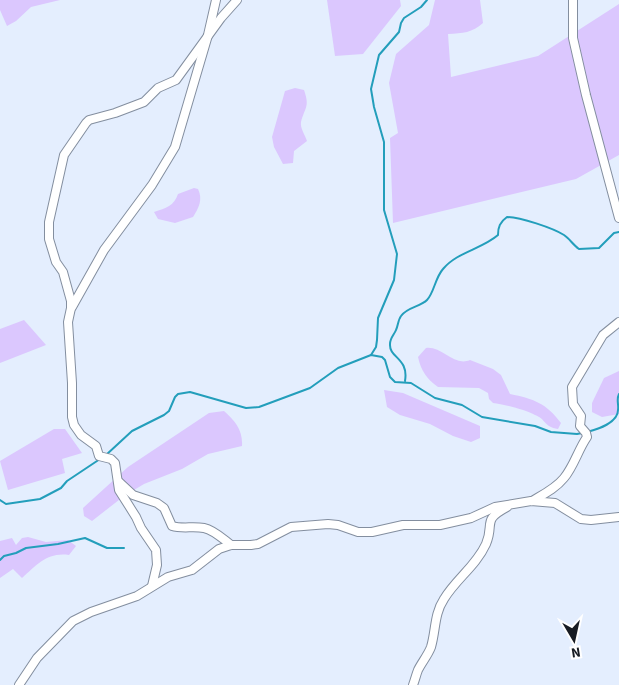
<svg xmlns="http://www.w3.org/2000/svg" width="619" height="685" viewBox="0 0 619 685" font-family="'Source Sans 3',sans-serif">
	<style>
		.green { fill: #dbc7fe }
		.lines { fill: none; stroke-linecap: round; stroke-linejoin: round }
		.stream { stroke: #239ebb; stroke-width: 2 }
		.minor-casing { stroke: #838e9f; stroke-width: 10 }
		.minor { stroke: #fff; stroke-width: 8 }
	</style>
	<rect width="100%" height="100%" fill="#e4eefe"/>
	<!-- green -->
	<g class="green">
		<polygon points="0,0 60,0 31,7 16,21 7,26 0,10"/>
		<polygon points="327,0 400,0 401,6 363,54 335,56"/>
		<path d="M435,0H480L483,23C472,33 463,33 448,34L451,77L538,56L619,4V155L576,179L393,223L390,138L398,133L389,83L396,54L429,25Z"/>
		<path d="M295,88L304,90C310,107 305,107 301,122C300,128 305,135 307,141L294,151L293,163L283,164L274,147L272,137L285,91Z"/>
		<path d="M194,188L198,189C203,199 199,208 193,217L175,223L158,219L154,212C166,208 174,206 178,194Z"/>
		<polygon points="24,320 46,345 0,363 0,329"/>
		<path d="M426,348C442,346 454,367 470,360L493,369L501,375L510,394C534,399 546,403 561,423L558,429C544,427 546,419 535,415C526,410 503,404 493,403L489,399L488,393L479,388L438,387C427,379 421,371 418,357Z"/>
		<polygon points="619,371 619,414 602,417 592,412 592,403 604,378"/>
		<polygon points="384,390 403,393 480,426 480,438 471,442 453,436 430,424 400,415 387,407"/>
		<path d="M224,411C235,421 243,430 242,446L208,454L182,469L144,484L124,496L92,521L84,516L83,508L128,467L209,413Z"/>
		<polygon points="54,429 65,429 82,453 62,459 65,473 8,490 0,461"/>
		<path d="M28,537L46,542L68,540L76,546L69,555C47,552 37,565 22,578L13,569L0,578V541L12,538L16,545L22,538Z"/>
	</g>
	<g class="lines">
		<!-- stream -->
		<g class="stream">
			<polyline points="371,355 376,347 377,340 378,318 394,280 397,254 384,210 384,142 374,107 371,89 379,55 399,32 401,23 404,18 421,7 427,0"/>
			<path d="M405,381C409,358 389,358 390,344C390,338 394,335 396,330C398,326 398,320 401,316C407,307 420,307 427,300C434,293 435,278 443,269C457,252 482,249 498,235C498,227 500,222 507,217C520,217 553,228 564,235C570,239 573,245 579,249L599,248L614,233L619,232"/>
			<path d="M587,432C598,429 618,423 618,410C619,404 616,400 619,394"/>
			<polyline points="106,455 132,431 164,415 169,411 175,397 178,394 190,392 246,408 259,407 310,388 338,368 371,355 382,357 385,360 390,377 395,382 411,383 435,398 462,405 482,417 535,426 551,432 577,434 582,433"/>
			<polyline points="0,500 6,504 40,499 61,488 67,481 100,459"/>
			<polyline points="0,560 4,556 16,553 26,548 58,544 85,538 107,548 124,548"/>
		</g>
		<defs>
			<g id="minor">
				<polyline points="573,0 573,38 586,95 619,218"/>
				<polyline points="72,307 104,250 152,185 175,147 208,35 216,0"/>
				<path d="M119,482L133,495L157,503L164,508L172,526C182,529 193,526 204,528C214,530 223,539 231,545"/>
				<path d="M532,501C544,494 556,488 564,478C574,466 578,450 587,437L586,433L580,426L581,416L573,404L572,387L603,335L619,322"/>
				<polyline points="152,586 157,565 156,550 141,528 136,517 119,490 115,463 111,459 99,456 96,446 81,435 74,425 72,417 72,383 68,322 71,308 71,301 63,272 56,262 49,239 49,222 64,155 86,123 89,120 115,113 144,102 158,88 176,80 221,18 237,0"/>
				<polyline points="19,685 37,658 73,621 91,612 137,596 168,577 192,570 219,549 231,545 251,545 258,544 291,527 328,524 338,525 358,532 372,532 403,525 440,525 471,518 495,507 531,501 555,503 581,519 591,520 619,517"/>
				<path d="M413,685C415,680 416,675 418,670C422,662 428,655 431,647C436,630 434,614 444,599C456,579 476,566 486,544C495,523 481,521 507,507"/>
			</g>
		</defs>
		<!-- minor casing -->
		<use href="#minor" class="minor-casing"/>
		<!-- minor -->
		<use href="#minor" class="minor"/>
	</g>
	<!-- north arrow -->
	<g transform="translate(574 640) rotate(171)" stroke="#ffffff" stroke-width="4" paint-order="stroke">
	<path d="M0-4L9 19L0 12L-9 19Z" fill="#181c23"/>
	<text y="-8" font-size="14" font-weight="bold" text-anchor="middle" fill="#181c23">N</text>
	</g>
</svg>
